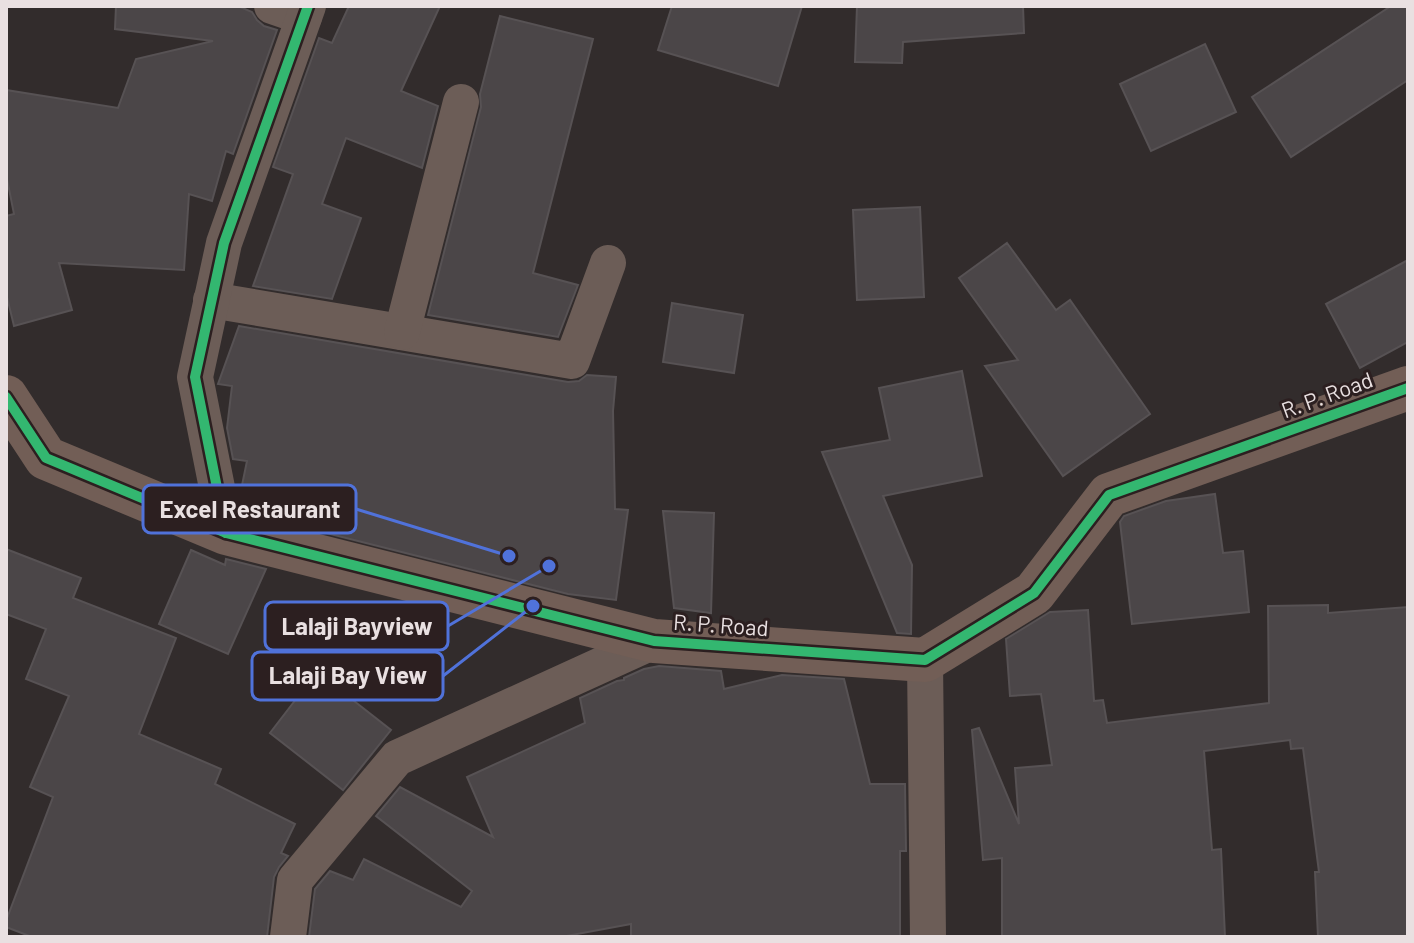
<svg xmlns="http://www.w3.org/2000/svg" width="1414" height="943" viewBox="0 0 1414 943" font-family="Barlow,sans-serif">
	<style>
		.building { fill: #4b4648; stroke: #575254; stroke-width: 2 }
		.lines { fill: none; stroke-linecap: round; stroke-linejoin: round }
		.street { stroke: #6c5d57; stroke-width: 36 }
		.secondary { stroke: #725e56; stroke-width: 44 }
		.cycleway-casing { stroke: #2c1f20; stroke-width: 15 }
		.cycleway { stroke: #33b770; stroke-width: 10 }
		.labels { text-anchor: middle; stroke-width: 6; stroke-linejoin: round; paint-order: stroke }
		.street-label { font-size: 22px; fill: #e9e0e1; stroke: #2c1f20 }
		.leader { fill: none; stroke: #5072da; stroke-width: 3 }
		.callout-dot { fill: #5072da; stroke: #2c1f20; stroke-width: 3 }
		.callout { fill: #2c1f20; stroke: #5072da; stroke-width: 3 }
		.callout-label { font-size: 24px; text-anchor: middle; font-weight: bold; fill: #e9e0e1 }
	</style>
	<rect width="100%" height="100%" fill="#322c2c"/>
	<!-- building -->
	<g class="building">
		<polygon points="116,6 238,6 252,12 257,20 264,26 277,30 233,154 226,151 212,201 189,194 184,270 59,263 72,310 14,326 6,293 6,216 14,214 6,174 6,90 118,108 136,59 213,41 115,29"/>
		<polygon points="349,6 440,6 401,91 438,106 422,168 346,138 322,204 361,218 332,299 253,286 293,174 273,167 319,38 332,43"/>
		<polygon points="672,6 802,6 778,86 658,50"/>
		<polygon points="857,6 1023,6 1024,33 903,42 902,63 855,62"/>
		<polygon points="1391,6 1408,6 1408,80 1291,157 1252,97"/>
		<polygon points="500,16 593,39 533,273 578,285 558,337 428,315 481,107 480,94"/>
		<polygon points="1205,44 1236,112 1151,151 1120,84"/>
		<polygon points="920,207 924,297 857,300 853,210"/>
		<polygon points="1007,243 1056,310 1070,300 1150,414 1063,476 985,366 1018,360 959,278"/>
		<polygon points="1408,260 1408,342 1360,368 1326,304"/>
		<polygon points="672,303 743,315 734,373 663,362"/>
		<polygon points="239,326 568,382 579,381 587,375 616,377 613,411 615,509 628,510 616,600 568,594 243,512 240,495 247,461 233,459 227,428 232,386 218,384"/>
		<polygon points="962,371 982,476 883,496 912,565 911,634 897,633 822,452 890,440 879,388"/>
		<polygon points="1215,494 1223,553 1243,551 1249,612 1132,624 1120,522 1124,516 1166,501"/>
		<polygon points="663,511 714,513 711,613 674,608"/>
		<polygon points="6,549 81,578 73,598 176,638 139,734 221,769 215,784 295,824 281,853 288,856 279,867 274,877 267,937 32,937 6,927 6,921 53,797 30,787 69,696 26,679 46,629 6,614"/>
		<polygon points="191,550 225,565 226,559 266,569 228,654 159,624"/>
		<polygon points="1328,605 1328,613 1408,607 1408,937 1318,937 1315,872 1319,872 1303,748 1291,749 1290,740 1204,751 1212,850 1221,849 1225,937 1002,937 1002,858 983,860 972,730 979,728 1019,824 1015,768 1052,765 1041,694 1010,696 1006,639 1050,612 1088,610 1094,701 1103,700 1107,723 1269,703 1268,606"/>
		<polygon points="659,666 721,671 724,689 782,675 844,679 870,784 905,784 906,851 900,851 900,937 631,937 631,924 561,937 309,937 315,889 330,871 353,880 364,859 461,907 472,891 376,816 400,787 493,837 467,777 585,723 580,698 617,681 624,680 624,678 644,669"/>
		<polygon points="317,672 391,730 343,790 270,733"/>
	</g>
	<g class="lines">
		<!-- street -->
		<g class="street">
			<polyline points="272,6 304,17"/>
			<polyline points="211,300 572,361 608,263"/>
			<polyline points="402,332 461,102"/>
			<polyline points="226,533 195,377 224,243 308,6"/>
			<polyline points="925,660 928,937"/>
			<polyline points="288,937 295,880 397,758 654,641"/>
		</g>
		<!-- secondary -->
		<polyline class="secondary" points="6,397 46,458 226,533 654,641 925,660 1034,593 1109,495 1408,388"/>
		<defs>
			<g id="cycleway">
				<polyline points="6,397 46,458 226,533 654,641 925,660 1034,593 1109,495 1408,388"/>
				<polyline points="226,533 195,377 224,243 308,6"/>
			</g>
		</defs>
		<!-- cycleway casing -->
		<use href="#cycleway" class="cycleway-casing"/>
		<!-- cycleway -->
		<use href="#cycleway" class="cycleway"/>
	</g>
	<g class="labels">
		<!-- street labels -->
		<g class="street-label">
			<text transform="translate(1327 395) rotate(-20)" y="8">R. P. Road</text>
			<text transform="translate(721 625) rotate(4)" y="8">R. P. Road</text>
		</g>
	</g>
	<!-- callouts -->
	<path class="leader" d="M509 556L356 509M549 566L448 626M533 606L443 676"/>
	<g class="callout-dot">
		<circle cx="509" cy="556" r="8"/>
		<circle cx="549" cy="566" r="8"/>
		<circle cx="533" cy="606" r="8"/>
	</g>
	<g class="callout">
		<rect x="143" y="485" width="213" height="48" rx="8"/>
		<rect x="265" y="602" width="183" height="48" rx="8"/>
		<rect x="252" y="652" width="191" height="48" rx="8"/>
	</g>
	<g class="callout-label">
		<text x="250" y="518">Excel Restaurant</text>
		<text x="357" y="635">Lalaji Bayview</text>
		<text x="348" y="684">Lalaji Bay View</text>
	</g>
	<!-- border -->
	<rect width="1414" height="943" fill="none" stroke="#e9e0e1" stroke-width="16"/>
</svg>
